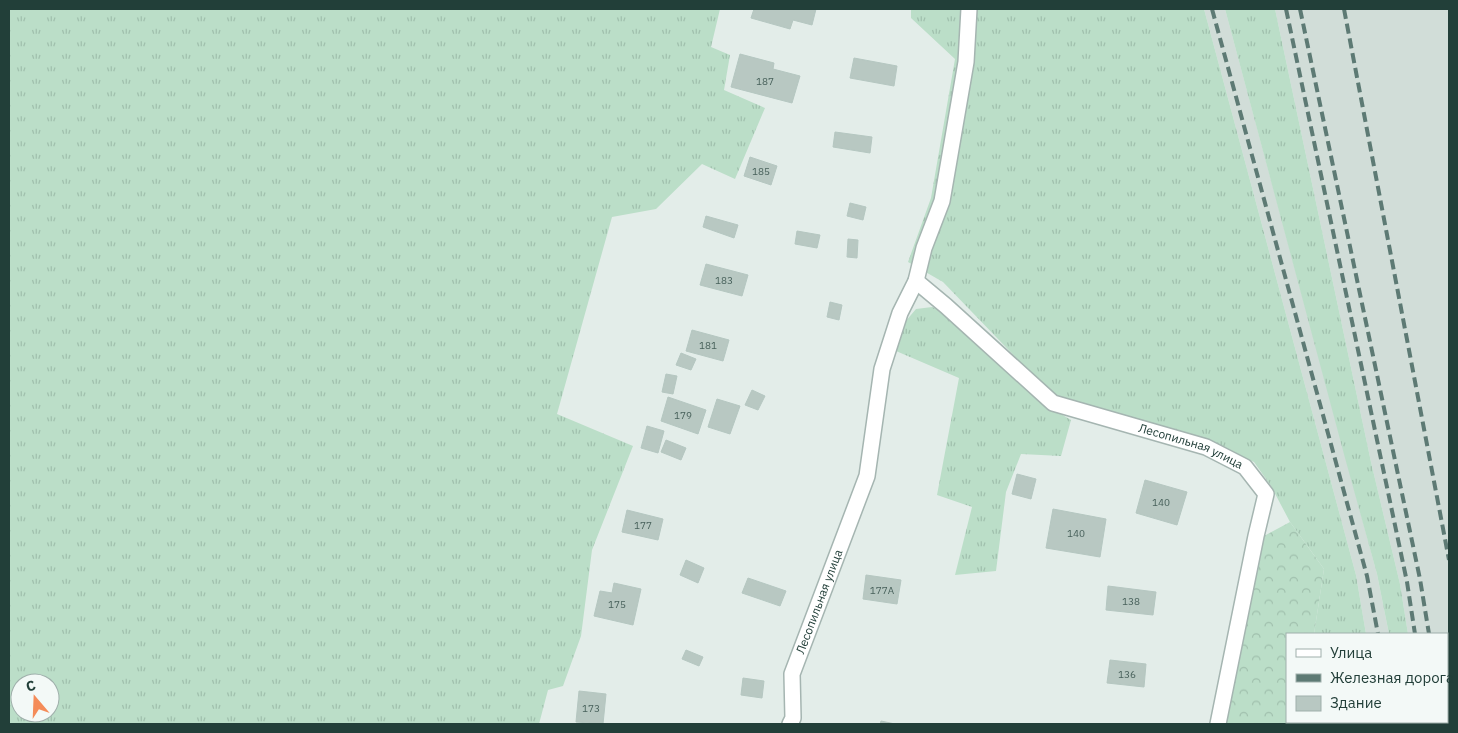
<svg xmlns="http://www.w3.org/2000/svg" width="1458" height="733" viewBox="0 0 1458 733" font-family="'IBM Plex Sans',sans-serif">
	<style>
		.built { fill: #d1ddd8 }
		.grass { fill: url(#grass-tufts); fill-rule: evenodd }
		.forest { fill: url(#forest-crowns) }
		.building { fill: #b8c8c2; stroke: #b5c7c1 }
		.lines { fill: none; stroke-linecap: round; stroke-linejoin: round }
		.minor-casing { stroke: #a5b5b1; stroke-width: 18 }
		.minor { stroke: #fff; stroke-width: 15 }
		.rail { stroke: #5d7a74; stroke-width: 4; stroke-dasharray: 10 5; stroke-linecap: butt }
		.labels { text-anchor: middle; stroke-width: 4; stroke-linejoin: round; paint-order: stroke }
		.number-label { font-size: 10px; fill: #48615b }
		.street-label { font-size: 12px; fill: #223f39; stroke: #f3f9f7 }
	</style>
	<defs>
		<pattern id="grass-tufts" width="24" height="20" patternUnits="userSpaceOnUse" patternTransform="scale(1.25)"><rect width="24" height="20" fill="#bbdec8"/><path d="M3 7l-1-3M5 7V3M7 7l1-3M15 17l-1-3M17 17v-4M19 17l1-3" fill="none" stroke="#a0c0ad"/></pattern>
		<pattern id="forest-crowns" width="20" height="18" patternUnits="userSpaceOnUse" patternTransform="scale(1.25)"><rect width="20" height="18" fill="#bbdec8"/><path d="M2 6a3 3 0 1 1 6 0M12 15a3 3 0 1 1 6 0" fill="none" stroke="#a0c0ad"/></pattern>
	</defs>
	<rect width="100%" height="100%" fill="#e3ede9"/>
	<!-- built -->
	<g class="built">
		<polygon points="1204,9 1225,9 1377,574 1389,634 1366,634 1356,575"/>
		<polygon points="1275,9 1449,9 1449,724 1421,724 1421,722 1447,722 1447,634 1408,634 1400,584 1371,462"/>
	</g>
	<!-- grass -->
	<g class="grass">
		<path d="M9,9H720L711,47L730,55L724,90L765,108L735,179L702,164L656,209L612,217L557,414L633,446L592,550L581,636L563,686L548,690L539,724H9ZM20,683H50V713H20Z"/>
		<polygon points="911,9 1204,9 1356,575 1366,634 1314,634 1324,569 1290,522 1271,486 1254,462 1207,441 1053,396 943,282 908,262 931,198 955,59 911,18"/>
		<polygon points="1225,9 1275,9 1371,462 1400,584 1408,634 1389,634 1377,574 1345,458"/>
		<polygon points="932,307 946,312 1046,405 1071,420 1061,456 1021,454 1006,492 996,571 955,575 972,507 937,495 959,378 896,351 905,322 916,309"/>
		<polygon points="1319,722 1381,722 1382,724 1319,724"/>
	</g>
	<!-- forest -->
	<polygon class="forest" points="1290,522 1324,569 1314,634 1287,634 1287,722 1319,722 1319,724 1226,724 1264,536"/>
	<!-- building -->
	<g class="building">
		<polygon points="754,9 816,9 812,25 793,20 790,29 751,18"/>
		<polygon points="740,54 774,63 773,69 800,76 792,103 731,87"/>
		<polygon points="854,58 897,66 894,86 850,78"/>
		<polygon points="835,132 872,137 870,153 833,147"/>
		<polygon points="750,157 777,166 771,185 744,176"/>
		<polygon points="850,203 866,207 863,220 847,216"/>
		<polygon points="706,216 738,225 734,238 703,227"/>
		<polygon points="797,231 820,235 817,248 795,244"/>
		<polygon points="848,239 858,240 857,258 847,257"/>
		<polygon points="706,264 748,275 742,296 700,285"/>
		<polygon points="830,302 842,305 839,320 827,317"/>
		<polygon points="692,330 729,340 723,361 686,351"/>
		<polygon points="681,353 696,359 691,370 676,365"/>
		<polygon points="666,374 677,376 673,394 662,392"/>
		<polygon points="752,390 765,396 758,410 745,405"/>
		<polygon points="668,397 706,410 698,434 661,421"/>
		<polygon points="717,399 740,406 730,434 708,427"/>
		<polygon points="647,426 664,431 658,453 641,448"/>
		<polygon points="666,440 686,448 681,460 661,452"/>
		<polygon points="1017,474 1036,479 1031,499 1012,494"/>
		<polygon points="1145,480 1187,492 1177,525 1136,513"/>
		<polygon points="1053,509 1106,519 1100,557 1046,548"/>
		<polygon points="627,510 663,519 658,540 622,532"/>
		<polygon points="686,560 704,568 698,583 680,575"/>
		<polygon points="866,575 901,580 897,604 863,599"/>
		<polygon points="748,578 786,591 780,606 742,593"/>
		<polygon points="614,583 641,589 633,625 594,616 600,591 612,593"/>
		<polygon points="1108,586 1156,592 1153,615 1106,610"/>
		<polygon points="686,650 703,657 699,666 682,659"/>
		<polygon points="1110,660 1146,664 1144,687 1107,683"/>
		<polygon points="743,678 764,681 762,698 741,695"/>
		<polygon points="579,691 606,694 603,724 576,722"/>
		<polygon points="881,721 895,724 880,724"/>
	</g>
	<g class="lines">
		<defs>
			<g id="minor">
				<path id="s1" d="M916,281L946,306L1053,403L1206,447L1245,467L1266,494L1256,536L1218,724"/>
				<path id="s2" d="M790,724L793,718L792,674L867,476L882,369L900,313L916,281L924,248L942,201L966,62L969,9"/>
			</g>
		</defs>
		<!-- minor casing -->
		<use href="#minor" class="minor-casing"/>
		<!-- minor -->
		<use href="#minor" class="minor"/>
		<!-- rail -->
		<g class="rail">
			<polyline points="1212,9 1367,576 1378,634"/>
			<polyline points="1286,9 1407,582 1415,634"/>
			<polyline points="1300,9 1420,579 1429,634"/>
			<polyline points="1344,9 1449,560"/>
			<polyline points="1395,722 1395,724"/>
			<polyline points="1428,722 1429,724"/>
			<polyline points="1443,722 1443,724"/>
		</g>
	</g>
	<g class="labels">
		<!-- number labels -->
		<g class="number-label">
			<text x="765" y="85">187</text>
			<text x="761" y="175">185</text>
			<text x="724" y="284">183</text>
			<text x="708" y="349">181</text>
			<text x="683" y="419">179</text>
			<text x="1161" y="506">140</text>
			<text x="643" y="529">177</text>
			<text x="1076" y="537">140</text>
			<text x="882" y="594">177А</text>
			<text x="1131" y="605">138</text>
			<text x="617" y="608">175</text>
			<text x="1127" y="678">136</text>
			<text x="591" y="712">173</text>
		</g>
		<!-- street labels -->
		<g class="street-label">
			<text dy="4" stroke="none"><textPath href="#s1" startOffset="328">Лесопильная улица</textPath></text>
			<text dy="4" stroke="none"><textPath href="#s2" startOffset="128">Лесопильная улица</textPath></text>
		</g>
	</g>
	<!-- border -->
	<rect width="1458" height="733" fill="none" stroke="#223f39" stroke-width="20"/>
	<!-- legend -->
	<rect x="1286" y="633" width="162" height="90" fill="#f3f9f7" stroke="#9fafab"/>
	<rect x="1296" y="649" width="25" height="8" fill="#ffffff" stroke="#9fafab"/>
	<text x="1330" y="658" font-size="15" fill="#223f39">Улица</text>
	<rect x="1296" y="674" width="25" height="8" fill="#5d7a74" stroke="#9fafab"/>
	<text x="1330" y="683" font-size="15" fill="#223f39">Железная дорога</text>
	<rect x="1296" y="696" width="25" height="15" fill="#b8c8c2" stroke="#9fafab"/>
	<text x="1330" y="708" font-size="15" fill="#223f39">Здание</text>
	<!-- north arrow -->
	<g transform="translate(35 698) rotate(341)"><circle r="24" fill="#f3f9f7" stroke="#9fafab"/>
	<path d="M0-4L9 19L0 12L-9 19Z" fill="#f48c59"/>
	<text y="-8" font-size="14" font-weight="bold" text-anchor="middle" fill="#223f39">С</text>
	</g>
</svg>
